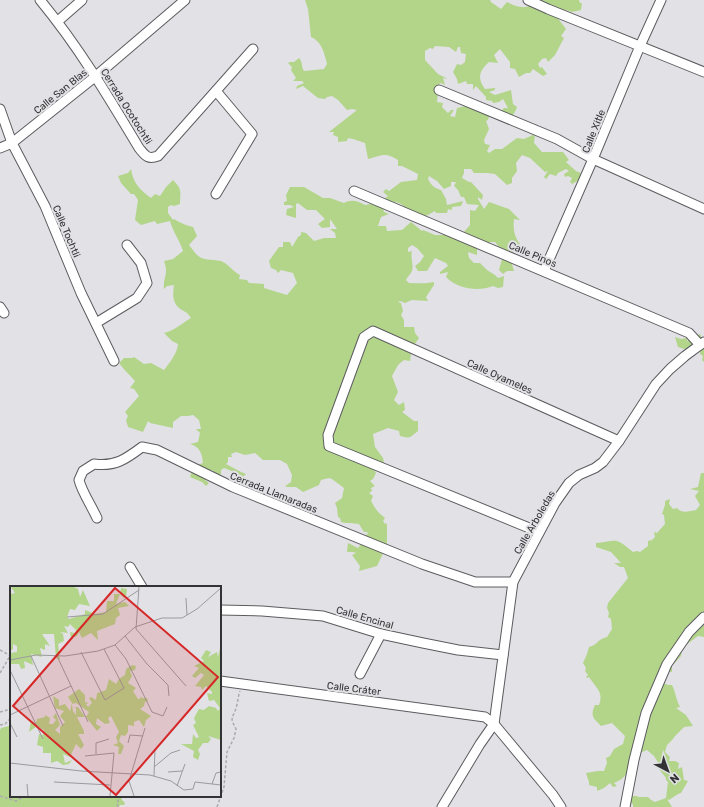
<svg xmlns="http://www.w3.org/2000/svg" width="704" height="807" viewBox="0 0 704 807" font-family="Rubik,sans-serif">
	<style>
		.green { fill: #b3d58a }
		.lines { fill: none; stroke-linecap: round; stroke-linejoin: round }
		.minor-casing { stroke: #5c5c60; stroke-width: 11 }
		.path { stroke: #aaaaae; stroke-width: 1.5; stroke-dasharray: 3 2; stroke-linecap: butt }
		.minor { stroke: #fff; stroke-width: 9 }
		.labels { text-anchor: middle; stroke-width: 4; stroke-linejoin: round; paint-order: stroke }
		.street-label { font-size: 10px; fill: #333335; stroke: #e1e1e6 }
		.inset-road { fill: none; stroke: #9b9b9f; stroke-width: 1 }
		.view { fill: #d62828; fill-opacity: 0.15; stroke: #d62828; stroke-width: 2 }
		.inset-edge { fill: none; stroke: #333335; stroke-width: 2 }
	</style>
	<rect width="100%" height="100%" fill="#e1e1e6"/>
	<!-- green -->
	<g class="green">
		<path d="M305,0H490L491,2L501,9L507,2C520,9 527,9 539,1V0H579L580,3H582L581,10L572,12C564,9 561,10 556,16L566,29L561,36L564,38L555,55L548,62L546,58L542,59L538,64L540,68L542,67L547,74L543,76L533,69L530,73H526L519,77L515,69L510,68V62L500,49L494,55L498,63L489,62C479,71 477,78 485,89L495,88V90L489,92L495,95L511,90L513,104L517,107C515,114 509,121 501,122L498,115L504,108H508L503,99L499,102L493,103L492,101L486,100V97L476,86L473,90V84H467L466,81L458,84L457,79L453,72L457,64L461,65L465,62L466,54L461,53L460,47H458L456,52L449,47L435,46L433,49L430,48L425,51V60L438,74L448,79L443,78L445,85L441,83L439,84L437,102L443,103L442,107L448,113L451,110H454L450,116L455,117L457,108L466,106L471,102L490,114L488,120L486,121L489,129L484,140L485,144L490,145L487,151L489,153L495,149H502L517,138L524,139L535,134L534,143L542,152H563L569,160L566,162L576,171L581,173L579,180L572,184L570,182L572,178L568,176L565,177L564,174L569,171L566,169L558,173L556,176L550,174L546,179L544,177L548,171L545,172L530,158L522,155L516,163L517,171L512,178V183L507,185L495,174L487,173H474L471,169H464V173L462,178L469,182H471L483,195L482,200L478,197V199L484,209L489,202L509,209L520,220L514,219C513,228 514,237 520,244L512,253L515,254L511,261L514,271H507L503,274L499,270C503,256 505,254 495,242H490L488,244L477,247V255L468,252L469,258L474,263H480L487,270L495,275L498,278L504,276L503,287L498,288L493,286C479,292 457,289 446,277L448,272L440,274V272L448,266L446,263L435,258L427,271H418L415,266L420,262L424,256L417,248L412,245L408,248V252L412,251C410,258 414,264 412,271C411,274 407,277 406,280L409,283C418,283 425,284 434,282V285L426,297L428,301L412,300L405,303L400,301L398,302L401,303L403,311L401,315L404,320V327H414L415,333L419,338L412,348L410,361L404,360L398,365L392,376L398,392L394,400L399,405L404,402L405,410L402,412L414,421H418V431C410,437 411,439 400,436L399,431L388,428L373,434L375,447L383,458L384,463L373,468L376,473L373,479L370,481L375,486L371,488L372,491L369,493L373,496L371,501C375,508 378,513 385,518L383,521L385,524L386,523L387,525V545L377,566L359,571L360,566L352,555L356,553L353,552H347L348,543L358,548L365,539V535L368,534L367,532H364L359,524C353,523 347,524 341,522L340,518L338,517L337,508L335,503L342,498L344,488L332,479L329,478L321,480L319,485L303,492L296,487H287L285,486L291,482L292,475L287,464L280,460H263L255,453L245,455L236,452L231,454L232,457H228V462L226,464L241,472L246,474L243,477L237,473L224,468L221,470V474L213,476V470L209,471L205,480L209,483L206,486L202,482L190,477L194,466L203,463C202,453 200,447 190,444L198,442L200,433L196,429H201L199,420L193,415L188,416H181L173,422V428L150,423L148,421L143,432L128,427L126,420L128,416L125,412L139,396L134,389L130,388L135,381C130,375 124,370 119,363L124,358H132L134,357L144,364L151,363L164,370C170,362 177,354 178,344L172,341L164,333C174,331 182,323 191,318C186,310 183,312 178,307C172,301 173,292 174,285L167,286L164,289C163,276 169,275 164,261L173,259L183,251C180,241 173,232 170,221L157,224L155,221L141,225L135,220L138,200L134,194H131L121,183L118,176L128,173L131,169C133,183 140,190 151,198L155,194L160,196L166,187L173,180C183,190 180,192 180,204L174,206L171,205L168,207V213L173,220L174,219C181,223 185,225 193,227L197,236L189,245C199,258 199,259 214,260C218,261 220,260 223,262C229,265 235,273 240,275L239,279L247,280L249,283L264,284V288L287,295L297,283L293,273L281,270L278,273L276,270L271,268L269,261L279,247H283V242H290L292,247L298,237L301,235V232L306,233L314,241L324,238H336L335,233L330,229H337L330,219V227L322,228L318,224L325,219L316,210H307L298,203L296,204V218L286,215L287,209L294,207L290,205H284V202L287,201L286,195L290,187H304L323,198H330L344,203C351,199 358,201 365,205L378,203H382L384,212L389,214L381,217L378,226H386L387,231L402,230L411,222L422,231L423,230L435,235H452L464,232L470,225V210L475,211L479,205L467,204L464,197H461L458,190L454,186L456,182H451V186L444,189L437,181L429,176L428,179C431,185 434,188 441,190L446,199L447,205L463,201L461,206L452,207V210L448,209L447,213H436L435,211L426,216L423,215L418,222C410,213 403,200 390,202L385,198L388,196L383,192L386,189L389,191L401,182L417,180L418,174L402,166H398V160C385,152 383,155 368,159L365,143L353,139L348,138L347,141L338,142V137L333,135L334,132H329L357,110L352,109L347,110L338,100L332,96L327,97L325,99L318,98L303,86L296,89L297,86L304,83L302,81H293L296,78L291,70L292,67L288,63L290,62H294L299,58C303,62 301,67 304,71L324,69L327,64C324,52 322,42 311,37L308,9Z"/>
		<polygon points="700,334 704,342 704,362 702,360 703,356 700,354 700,350 687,350 678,347 675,337 681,339 687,338 687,341 690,340"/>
		<path d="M701,473H704V637L698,636L686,645L684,649L682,651L681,656L672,666V672L665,671L664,677L655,679L668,685H672C676,693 676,700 680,707L676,708L686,715L693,726L684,727L675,736L673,739L667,745L665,752L670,757L669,761H675L679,763L678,769L682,767L684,780L688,781L681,793L678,794L669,800L667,799L672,807H633V804L629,803L630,796H636L639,797H648L651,800L655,802L666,798L668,782L666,780V778L659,769L661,767L654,756L647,750L640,753H637L640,758H633C629,770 627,778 614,783L617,786L613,787L610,783L604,788L597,791V787L589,785V782L586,773L598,771H604L607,763L606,758L610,756L614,749L623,744L625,736L612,723L601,726C593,718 590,716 595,705H599C604,692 596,688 589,677L587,678L586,677L588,675L585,671L586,668L583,663L587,654L589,647C598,645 597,639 607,637L612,629L611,619L608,617L609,613L607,608L608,603L628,578L624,567H620L614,563H621L611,552L596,547V543C618,541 614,536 633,552L637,551L640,552L648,546V541L652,540L655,537L654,532L657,533L665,524L664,515L662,514L665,505V501L670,499L669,504L673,509L677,508C681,514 690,511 696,510L700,505L695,496L699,491L690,489L698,487Z"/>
		<polygon points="9,726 11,727 11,796 121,796 122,800 125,803 124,805 120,805 119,807 0,807 0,730 1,728"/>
	</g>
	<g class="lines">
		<defs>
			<g id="minor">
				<path d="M40,0C78,46 108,96 139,148C145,155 147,160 158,156L253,49"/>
				<polyline points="528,0 548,9 704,72"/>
				<polyline points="58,21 82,0"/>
				<polyline points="439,90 557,139 593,159 704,209"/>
				<polyline points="0,109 12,143 45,206 81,293 114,361"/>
				<polyline points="0,148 12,143 96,76 185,0"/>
				<polyline points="354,191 689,333 700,345"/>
				<polyline points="216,194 252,134 216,91"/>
				<polyline points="544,271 593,159 640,46 661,0"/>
				<polyline points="0,307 4,313"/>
				<polyline points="96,323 137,298 147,283 141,263 127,245"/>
				<path d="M97,518C91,505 82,492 79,480L83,471L94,464C115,467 126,459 142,447L157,450L233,487L422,564L475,582H513"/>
				<polyline points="539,532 329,446 328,435 364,337 373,331 619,441"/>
				<polyline points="130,567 142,587"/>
				<polyline points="220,610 262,611 323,616 381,634 423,643 458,650 503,655"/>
				<polyline points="360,674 381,634"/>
				<polyline points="220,681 485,717 494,724 553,795 561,807"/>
				<polyline points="442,807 480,744 494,724 513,582 555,503 569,483 579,475 595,468 603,462 619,441 656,384 670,369 685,356 704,342"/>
				<polyline points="625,807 634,760 646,713 667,664 689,632 704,617"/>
			</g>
		</defs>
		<!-- minor casing -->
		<use href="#minor" class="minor-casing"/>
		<!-- path -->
		<g class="path">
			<polyline points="0,650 11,656"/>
			<polyline points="0,673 10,656"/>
			<polyline points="0,712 11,709"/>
			<polyline points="0,725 5,724 11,718"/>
			<polyline points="0,796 16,801 24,796"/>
			<polyline points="118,807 117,803 120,796"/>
			<path d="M217,807L224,787L227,752L234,738L236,729C229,716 233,719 236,708C238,702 238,696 240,691"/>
		</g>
		<!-- minor -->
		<use href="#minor" class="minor"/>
	</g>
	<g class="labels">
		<!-- street labels -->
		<g class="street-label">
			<text transform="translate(60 91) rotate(-39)" y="4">Calle San Blas</text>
			<text transform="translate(127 106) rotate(58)" y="4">Cerrada Ocotochtli</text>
			<text transform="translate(593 131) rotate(-68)" y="4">Calle Xitle</text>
			<text transform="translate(67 231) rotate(67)" y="4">Calle Tochtli</text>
			<text transform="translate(533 254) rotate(23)" y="4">Calle Pinos</text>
			<text transform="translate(500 376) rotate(24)" y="4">Calle Oyameles</text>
			<text transform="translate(274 492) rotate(22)" y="4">Cerrada Llamaradas</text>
			<text transform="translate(534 522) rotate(-60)" y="4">Calle Arboledas</text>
			<text transform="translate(365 617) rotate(16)" y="4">Calle Encinal</text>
			<text transform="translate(354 688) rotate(7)" y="4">Calle Cráter</text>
		</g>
	</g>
	<!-- overview -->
	<g transform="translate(10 586)">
		<rect width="211" height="211" fill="#e1e1e6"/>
		<path d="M1,1H64L68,3L70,11L73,4L80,20L69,18L65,24L60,23L57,31L59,33L75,28V24L85,28L96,26L97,15H104V8H110L111,2L117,3L116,11L114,12L110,8L106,18L115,16L119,20L108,22L110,29L106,32L105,38L87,45L88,54L81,47L72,52L69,46L67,50L61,52L60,46L65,47L66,44L60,38L58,41L54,40L58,47L50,46L53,48L54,55L48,58L50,74L46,72L44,48H32L40,60L35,58V64L30,62L32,71L21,68L23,79L14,75L15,82L11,83L9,78H0V67L7,66V60L3,58V63L0,65V8L5,7ZM211,58V154L198,150L201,153L198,157H193L188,164L190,168L188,174L183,171L184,165L171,158H182L183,148L186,152L189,151L183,139L186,137L184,132L189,123L194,124L199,120L206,122L208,125L210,122L204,114L199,115L197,107L202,108V106L196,100L192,104L191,101L185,100L194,89L191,87L185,92L182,90L189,82L184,80L194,75L191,72L196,64L201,66L198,71L207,66L208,71ZM122,79L126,80L125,84L120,85L122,90L118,97L126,102L123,105L128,113L131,112L130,109L132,112H137L138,115L135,116L134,120L130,123L141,130L136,134L134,141L129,134L124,136V140L118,139V146L115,150L111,149L109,155L114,160L111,168H108L109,161L103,159L108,157L106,151L109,146L101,130L98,132L100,137L95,138L87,132L86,138L91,141L87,145L76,131L79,126L66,117L62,118L63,125L66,129V122L64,121H68L75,131H67L74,145V148H68L74,159L71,163L66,158L60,171L53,168L55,177L62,174L59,178L53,179L47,175L41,177V167H33V161L27,159L29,148L33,149L34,144L27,140L19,146L21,135L26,137L27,133L35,131V129L40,132L39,138H43L46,134L43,131L46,127L50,139L45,144L50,148V141L55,136L50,130L54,125L45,122L43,110L49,114V120L55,118L60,125L62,117L58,111L69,103L75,109V116L79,117L76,118L78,121L82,117L79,112L81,111L86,114L87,107L96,104L99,93L106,98L109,93L115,89L116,83Z" fill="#b3d58a"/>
		<path class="inset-road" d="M129,1L126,43L176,100M176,12L177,29M57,31L93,28L129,4M115,50L137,78L158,99L159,110M105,59L116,73L142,126L153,130L157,121M71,66L95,114L114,102L94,63M21,70L53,140M47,70L78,136M0,74L26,69L55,70L88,65L105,59L125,41L152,32H172L187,23L211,2M0,84L33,153M0,129L61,100M0,137L7,151M118,157L120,149L133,150M86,168V157L99,153M75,170L104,167L100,210M0,177L71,185L140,189L161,195L174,204M144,181L161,167L170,164M158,186L172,185M144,190L145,163M44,196L100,199M17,198L18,210M202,198L206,187L211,186M167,200L175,178M174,204L183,203L185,196L211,199M124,210L119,195L135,142"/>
		<path class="view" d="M105,2L208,91L106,209L3,120Z"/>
		<rect width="211" height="211" class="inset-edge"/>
	</g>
	<!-- north arrow -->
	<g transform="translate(668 771) rotate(139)" stroke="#e1e1e6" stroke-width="3" paint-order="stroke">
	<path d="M0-3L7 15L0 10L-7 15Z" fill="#333335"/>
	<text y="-6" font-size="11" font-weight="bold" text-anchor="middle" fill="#333335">N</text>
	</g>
</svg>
